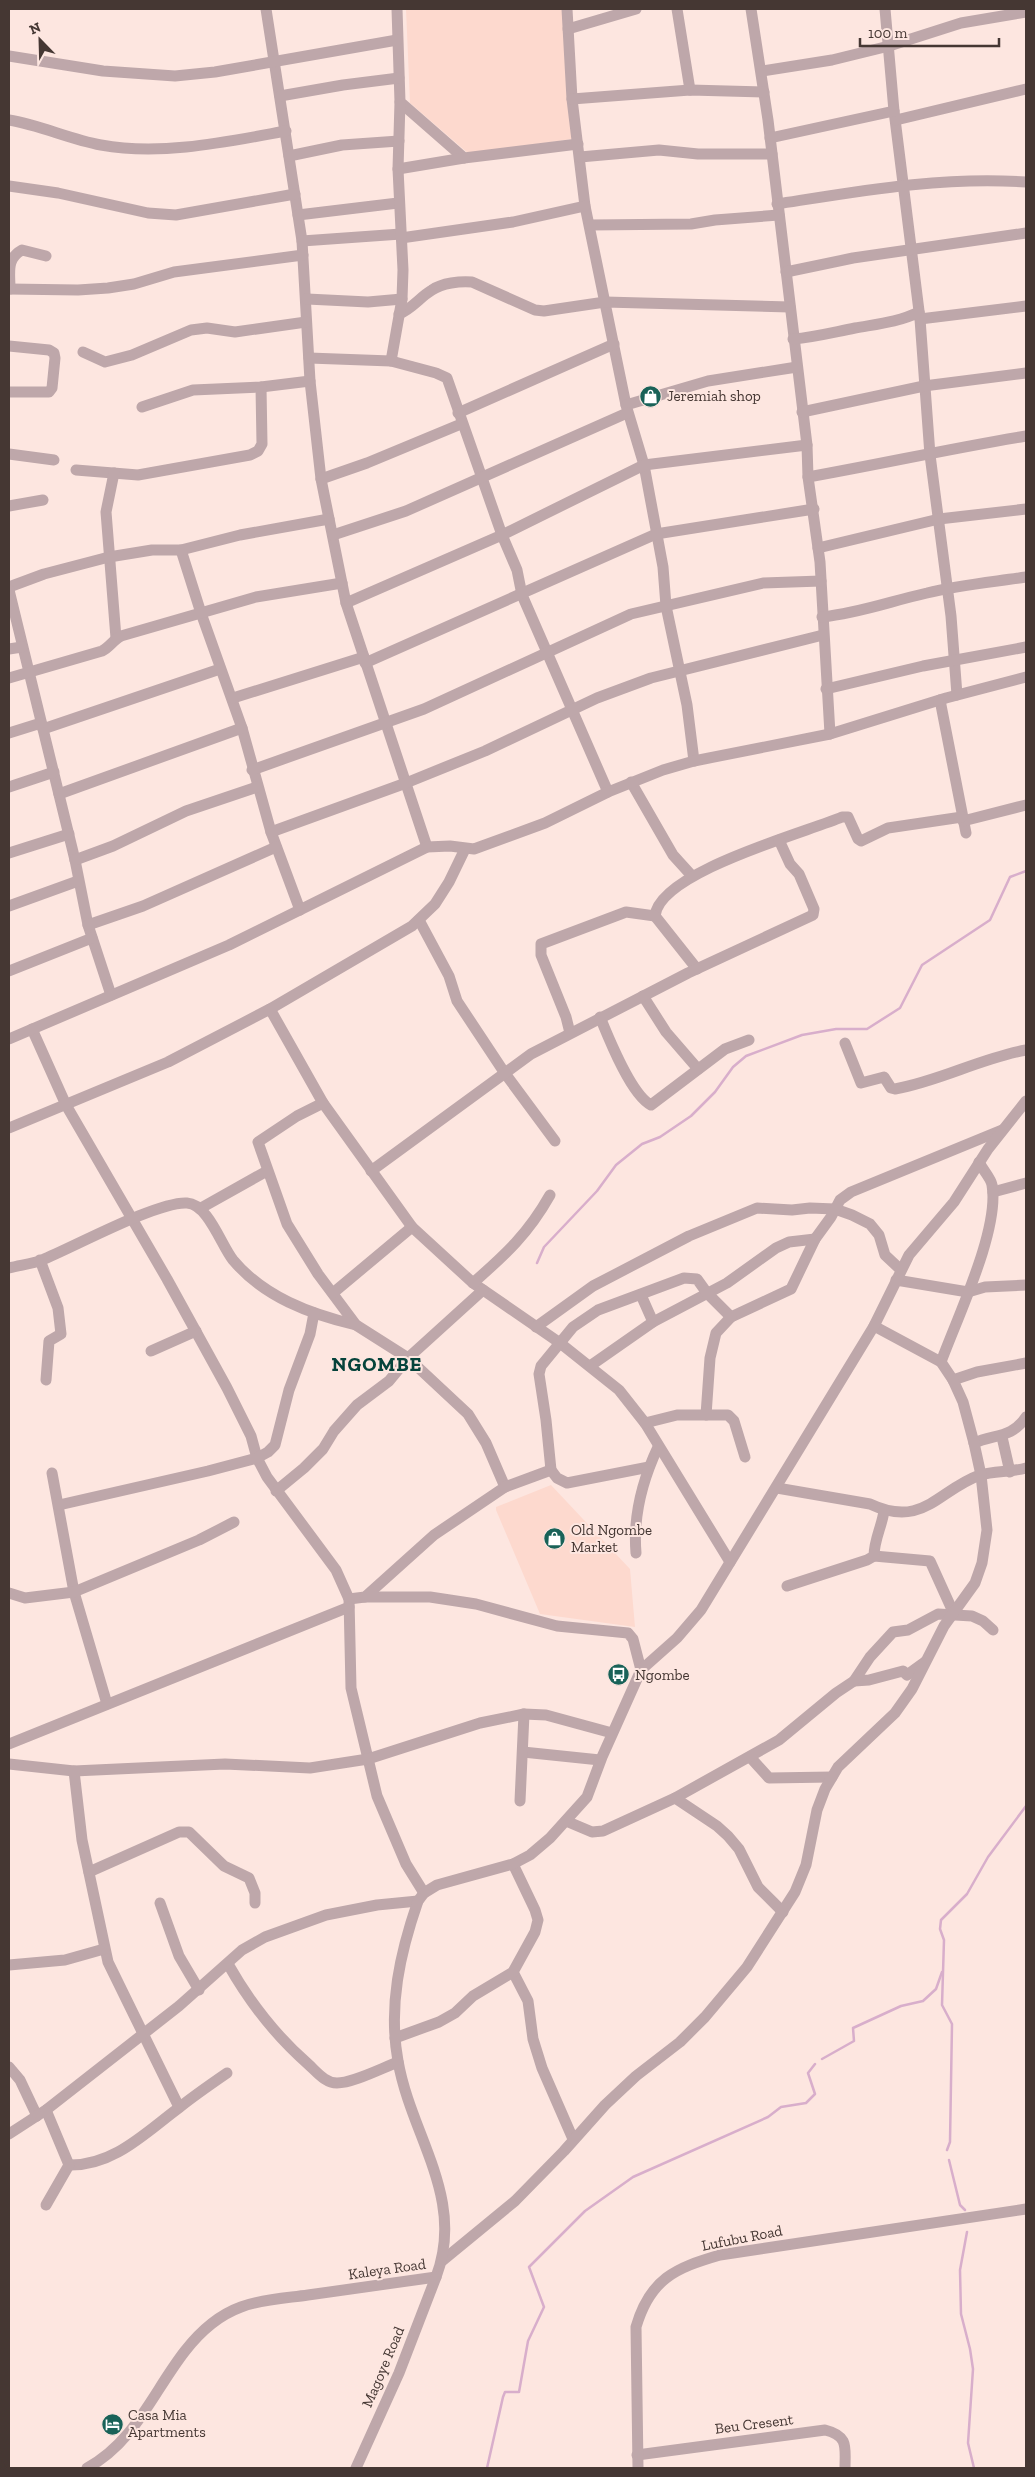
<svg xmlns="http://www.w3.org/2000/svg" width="1035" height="2477" viewBox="0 0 1035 2477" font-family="'Zilla Slab',serif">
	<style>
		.built { fill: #fdd9ce }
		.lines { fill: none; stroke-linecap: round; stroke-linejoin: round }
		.stream { stroke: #d8aecb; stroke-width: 2.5 }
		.minor { stroke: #bea7aa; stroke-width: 11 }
		.labels { text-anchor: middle; stroke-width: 4; stroke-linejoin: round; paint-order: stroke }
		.poi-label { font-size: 15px; fill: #453733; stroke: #fde6e0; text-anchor: start }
		.street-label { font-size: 15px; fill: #453733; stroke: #fde6e0 }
		.district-label { font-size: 20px; font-weight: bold; letter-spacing: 1px; fill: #05433b; stroke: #fde6e0 }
	</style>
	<rect width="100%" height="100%" fill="#fde6e0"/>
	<!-- built -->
	<g class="built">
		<polygon points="406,9 563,9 572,139 469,154 410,103"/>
		<polygon points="551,1485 630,1569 635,1627 540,1614 496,1510 496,1507"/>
	</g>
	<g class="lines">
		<!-- stream -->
		<g class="stream">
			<polyline points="537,1263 544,1247 597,1191 616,1165 642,1144 660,1137 691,1116 715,1092 733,1067 746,1056 802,1035 836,1029 867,1029 900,1008 922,965 990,920 1010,877 1026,871"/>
			<polyline points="822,2059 854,2041 853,2028 901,2006 923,2001 936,1989 942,1972"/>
			<polyline points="947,2150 950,2142 952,2024 942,2005 944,1940 940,1929 941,1920 967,1894 988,1857 1026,1806"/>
			<polyline points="949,2160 960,2205 965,2210"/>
			<polyline points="967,2232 960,2270 961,2314 970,2349 973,2369 968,2443 974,2468"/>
			<polyline points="487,2468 503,2397 505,2392 519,2392 528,2341 544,2307 529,2267 585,2211 633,2177 768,2117 781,2107 806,2103 815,2094 808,2073 815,2064"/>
		</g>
		<!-- minor -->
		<g class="minor">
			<polyline points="266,9 302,241 310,381 321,479 346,603 427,847"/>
			<polyline points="397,9 400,102 464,158 578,144"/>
			<polyline points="567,9 572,99 585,206 626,405 644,465 663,567 666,606 687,705 694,761"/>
			<polyline points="677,9 690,90"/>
			<polyline points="751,9 768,120 807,445 808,477 820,562 830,734"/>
			<polyline points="885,9 894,111 920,319 930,455 951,616 957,695"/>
			<polyline points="568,29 636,9"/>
			<polyline points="9,56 103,71 175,76 215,72 397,40"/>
			<polyline points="762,71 832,60 889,46 961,23 1026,12"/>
			<polyline points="280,96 343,85 399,78"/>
			<polyline points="572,99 690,90 764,92"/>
			<path d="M9,120C40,125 69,139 101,145C161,156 226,142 286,131"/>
			<polyline points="896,120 1026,89"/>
			<polyline points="770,138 894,111"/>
			<polyline points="289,156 342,145 399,141"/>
			<polyline points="580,157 659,150 698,154 772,154"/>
			<polyline points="398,169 464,158"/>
			<polyline points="9,186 58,193 148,213 176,215 295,194"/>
			<path d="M777,204C860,191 942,176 1026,182"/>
			<polyline points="298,215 398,203"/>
			<polyline points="590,225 691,224 715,220 779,215"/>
			<polyline points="401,238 513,222 585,206"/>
			<polyline points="302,241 401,234"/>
			<polyline points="786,272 853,258 1026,233"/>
			<polyline points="9,289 78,290 108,288 134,284 174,272 303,255"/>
			<path d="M10,289C10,272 6,259 22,250L46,256"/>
			<polyline points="307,299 368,302 402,299"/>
			<path d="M399,314C413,308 420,297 432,290C442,283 460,281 472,282L535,310L544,311L605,302L790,307"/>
			<polyline points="920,319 1026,306"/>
			<path d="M793,339C815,337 834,332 855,328C877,324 899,322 919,312"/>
			<polyline points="9,346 49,350 54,353 55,358 52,388 49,392 9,392"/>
			<polyline points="83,352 105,362 132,355 191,330 207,328 235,332 306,322"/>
			<polyline points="309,358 391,361 436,373 447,378 502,535 517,570 522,595 608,792"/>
			<polyline points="391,361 402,299 403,270 398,169 400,102"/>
			<polyline points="626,405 708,381 797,367"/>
			<polyline points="142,407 193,390 261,387 310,381"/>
			<polyline points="802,412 924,386 1026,373"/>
			<polyline points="458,413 614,344"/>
			<polyline points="9,454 54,460"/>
			<polyline points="76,470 138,475 250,455 258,451 262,444 261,387"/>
			<polyline points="114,473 106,512 116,638"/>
			<path d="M808,477C881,464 953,448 1026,436"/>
			<polyline points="321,479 367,463 461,424"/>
			<polyline points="9,506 43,500"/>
			<polyline points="333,535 406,511 627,413"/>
			<polyline points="818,548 939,519 1026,509"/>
			<polyline points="181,550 201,613 242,728 271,832 300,910"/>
			<polyline points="9,587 44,574 109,557 152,550 181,550 240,535 329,519"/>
			<polyline points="9,590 75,860 88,925 111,995"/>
			<polyline points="346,603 502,535 644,465 807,445"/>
			<path d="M822,617C860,613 891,601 927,593C959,585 993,582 1026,577"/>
			<polyline points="9,649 22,647"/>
			<polyline points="365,663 656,534 814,509"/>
			<path d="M9,678L102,651C110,647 113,640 121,636L256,597L342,583"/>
			<polyline points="826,689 923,666 1026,647"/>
			<polyline points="233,698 364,657"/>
			<polyline points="940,700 966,833"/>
			<polyline points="43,729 220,669"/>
			<polyline points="9,733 41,723"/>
			<polyline points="252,770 424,709 631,614 763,583 821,581"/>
			<polyline points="631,782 673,855 692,876"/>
			<polyline points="9,787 54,772"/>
			<polyline points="59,794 242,728"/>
			<polyline points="963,821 1026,805"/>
			<polyline points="271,832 406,783 485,751 597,698 651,678 823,635"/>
			<polyline points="9,853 69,834"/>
			<polyline points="75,860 113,846 186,811 257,787"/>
			<polyline points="9,906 78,881"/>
			<polyline points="419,920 449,976 457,1001 504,1072 555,1141"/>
			<polyline points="88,925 143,906 276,847"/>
			<path d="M697,969L655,916C659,872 804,833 842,817H848L858,839L861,841L888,828L962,817"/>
			<polyline points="9,971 92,938"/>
			<polyline points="643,996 666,1032 698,1069"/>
			<polyline points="270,1009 323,1103 412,1227 473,1283 560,1343 619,1390 645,1423 730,1562"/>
			<path d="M600,1017C609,1039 631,1095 651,1105L725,1049L749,1040"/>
			<polyline points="32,1029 66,1105 167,1279 227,1388 251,1436 257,1458 267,1477 336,1570 349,1599 351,1688 377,1796 406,1864 424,1893"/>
			<polyline points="570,1033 566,1017 541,955 541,944 626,912 655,916"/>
			<polyline points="9,1039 229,945 427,847 450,846 474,849 545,823 608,792 663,770 694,761 830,734 946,698 1026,677"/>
			<path d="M845,1043L861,1083L884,1077L891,1088L895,1089C940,1081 981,1058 1026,1050"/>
			<polyline points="323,1103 297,1116 258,1142 287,1224 318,1274 356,1325 408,1358 468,1414 486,1443 505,1487 434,1535 365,1597 349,1599"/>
			<polyline points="9,1128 168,1062 270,1009 412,926 435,904 449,882 465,849"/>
			<polyline points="371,1171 531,1054 688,973 813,915 814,909 799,874 790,864 779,840"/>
			<polyline points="993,1192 1026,1183"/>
			<polyline points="201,1208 267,1171"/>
			<polyline points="40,1260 58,1308 61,1334 49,1341 46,1380"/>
			<path d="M9,1268C20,1265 32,1264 42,1260C74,1247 158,1201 187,1203C208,1204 221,1245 233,1260C264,1297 310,1314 356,1325"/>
			<polyline points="896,1280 968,1292 985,1287 1026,1285"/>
			<path d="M473,1283C506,1254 528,1234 550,1195"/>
			<polyline points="333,1293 412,1227"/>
			<polyline points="641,1295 653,1322"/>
			<polyline points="536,1327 593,1286 689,1236 757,1208 792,1210 810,1208 835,1209 852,1215 870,1224 879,1235 885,1255 901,1270"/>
			<polyline points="151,1351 196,1331"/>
			<path d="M941,1362C957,1318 1000,1229 992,1185C991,1178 982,1169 979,1162"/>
			<polyline points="590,1366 653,1322 727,1283 776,1248 789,1242 815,1239"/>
			<polyline points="953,1380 977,1372 1026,1363"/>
			<polyline points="706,1415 710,1358 716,1333 731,1317 791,1289 815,1239 831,1217 840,1200 851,1192 1002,1130"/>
			<polyline points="645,1423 677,1415 728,1415 734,1421 745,1457"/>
			<polyline points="1002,1437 1010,1472"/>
			<path d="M974,1443C995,1434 1012,1438 1026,1417"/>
			<polyline points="551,1470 546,1420 539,1374 541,1366 573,1327 598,1310 684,1278 697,1279 707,1293 731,1317"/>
			<polyline points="52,1473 74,1592 107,1704"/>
			<polyline points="505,1487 551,1470 557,1478 567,1483 649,1467"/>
			<path d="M777,1488L870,1504C923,1529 938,1490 980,1475C994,1471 1012,1472 1026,1468"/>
			<polyline points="276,1491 304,1468 323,1449 334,1431 357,1405 389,1381 408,1358 483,1290"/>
			<polyline points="59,1505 208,1471 257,1458 268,1452 275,1445 289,1390 310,1334 314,1313"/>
			<path d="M636,1553C633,1517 643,1479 658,1447"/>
			<polyline points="874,1556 930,1561 954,1614"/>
			<path d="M787,1586L867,1560L874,1556C874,1540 882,1526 884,1511"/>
			<polyline points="9,1593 25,1598 74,1592 199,1540 234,1522"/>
			<polyline points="365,1597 430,1597 476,1604 557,1626 628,1633 633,1639 641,1670"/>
			<polyline points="854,1681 869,1680 903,1671 907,1675 925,1662"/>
			<polyline points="9,1744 349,1607"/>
			<polyline points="523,1752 600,1760"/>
			<polyline points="750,1757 769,1778 832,1777"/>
			<polyline points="9,1764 74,1771 225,1764 310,1768 368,1759 480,1723 524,1714 546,1715 612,1733"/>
			<polyline points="74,1771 82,1840 108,1962 179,2107"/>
			<polyline points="675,1798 779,1740 836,1693 854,1681 870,1657 893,1632 908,1630 938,1614 972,1616 983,1621 993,1630"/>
			<polyline points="520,1801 524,1714"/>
			<polyline points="566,1821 592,1832 603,1831 675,1798 717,1826 728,1836 739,1849 758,1887 783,1912"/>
			<polyline points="89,1872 179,1832 189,1832 224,1866 249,1878 255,1893 255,1903"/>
			<polyline points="160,1903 179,1956 199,1990"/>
			<path d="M228,1964C250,2003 275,2035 308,2064C317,2072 325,2083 337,2083C353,2083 382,2068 398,2062"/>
			<polyline points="9,1965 65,1960 104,1949"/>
			<polyline points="513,1972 528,2001 533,2039 542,2068 573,2139"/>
			<polyline points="395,2038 439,2022 455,2013 473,1996 513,1972 535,1932 538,1920 535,1910 513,1864"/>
			<polyline points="9,2067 20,2080 37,2116"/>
			<polyline points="9,2134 46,2110 179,2006 242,1950 265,1937 326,1915 377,1905 418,1901"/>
			<path d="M69,2165C114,2166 146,2132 180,2107C195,2095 211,2084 227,2073"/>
			<polyline points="46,2205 69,2165 46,2110"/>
			<polyline points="442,2261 515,2201 564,2151 605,2105 636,2076 680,2042 705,2017 747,1967 795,1892 806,1865 817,1810 825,1789 838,1767 895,1713 912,1689 944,1626 975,1583 982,1563 987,1530 981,1475 974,1443 963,1402 953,1380 941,1362 874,1326"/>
			<path d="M637,2455L825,2430C849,2436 845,2447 845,2468"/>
			<path d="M87,2468C135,2442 153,2392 185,2351C199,2333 219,2315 241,2307C262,2299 287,2298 308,2295C351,2289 394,2283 436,2277C466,2198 411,2136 398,2061C388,2006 400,1953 418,1901L424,1893L437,1885L513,1864L530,1855L550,1838L587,1797L602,1757L641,1670L677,1638L701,1610L874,1326L909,1255L954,1202L988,1149L1026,1101"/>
			<polyline points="356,2468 399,2373 436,2277"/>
			<path d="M638,2468L636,2327C650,2279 675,2268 720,2255L1026,2209"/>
		</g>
	</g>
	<!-- icons -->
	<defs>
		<symbol id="shop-disc" viewBox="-11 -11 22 22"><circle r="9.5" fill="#196258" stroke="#fde6e0"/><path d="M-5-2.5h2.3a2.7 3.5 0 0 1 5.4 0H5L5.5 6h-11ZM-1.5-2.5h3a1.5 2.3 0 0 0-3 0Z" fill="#fff"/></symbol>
		<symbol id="bus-disc" viewBox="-11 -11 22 22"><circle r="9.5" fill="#196258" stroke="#fde6e0"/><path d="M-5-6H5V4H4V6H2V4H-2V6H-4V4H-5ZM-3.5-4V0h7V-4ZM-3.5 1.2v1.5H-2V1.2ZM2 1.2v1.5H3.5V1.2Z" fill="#fff"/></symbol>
		<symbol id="hotel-disc" viewBox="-11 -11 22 22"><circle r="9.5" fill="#196258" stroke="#fde6e0"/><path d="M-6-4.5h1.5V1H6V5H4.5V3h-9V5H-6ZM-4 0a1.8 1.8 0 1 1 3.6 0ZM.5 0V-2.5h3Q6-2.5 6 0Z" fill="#fff"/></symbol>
	</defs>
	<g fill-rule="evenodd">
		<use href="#shop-disc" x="638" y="384" width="25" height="25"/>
		<use href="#shop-disc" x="542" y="1526" width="25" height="25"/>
		<use href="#bus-disc" x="606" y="1662" width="25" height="25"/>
		<use href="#hotel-disc" x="100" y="2412" width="25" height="25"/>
	</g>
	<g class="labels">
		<!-- poi labels -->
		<g class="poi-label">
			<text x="667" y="401">Jeremiah shop</text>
			<text x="571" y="1535">Old Ngombe<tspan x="571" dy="17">Market</tspan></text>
			<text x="635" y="1680">Ngombe</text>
			<text x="128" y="2420">Casa Mia<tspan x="128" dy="17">Apartments</tspan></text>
		</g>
		<!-- street labels -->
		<g class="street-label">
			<text transform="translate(742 2238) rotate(-11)" y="5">Lufubu Road</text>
			<text transform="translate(387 2269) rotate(-8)" y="5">Kaleya Road</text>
			<text transform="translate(383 2367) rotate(-67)" y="5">Magoye Road</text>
			<text transform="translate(754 2424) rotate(-7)" y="5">Beu Cresent</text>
		</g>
		<!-- district labels -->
		<g class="district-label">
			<text x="377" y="1371">NGOMBE</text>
		</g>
	</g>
	<!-- border -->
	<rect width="1035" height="2477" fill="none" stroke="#453733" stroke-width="20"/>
	<!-- north arrow -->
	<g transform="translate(40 40) rotate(337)" stroke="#fde6e0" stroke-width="4" paint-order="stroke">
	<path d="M0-4L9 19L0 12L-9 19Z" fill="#453733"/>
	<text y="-8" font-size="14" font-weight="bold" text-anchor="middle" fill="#453733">N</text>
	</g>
	<!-- scale -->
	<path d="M860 38v8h139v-8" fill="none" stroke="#453733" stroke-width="2.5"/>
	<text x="868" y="38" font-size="15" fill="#453733" stroke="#fde6e0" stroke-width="4" paint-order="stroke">100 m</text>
</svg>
